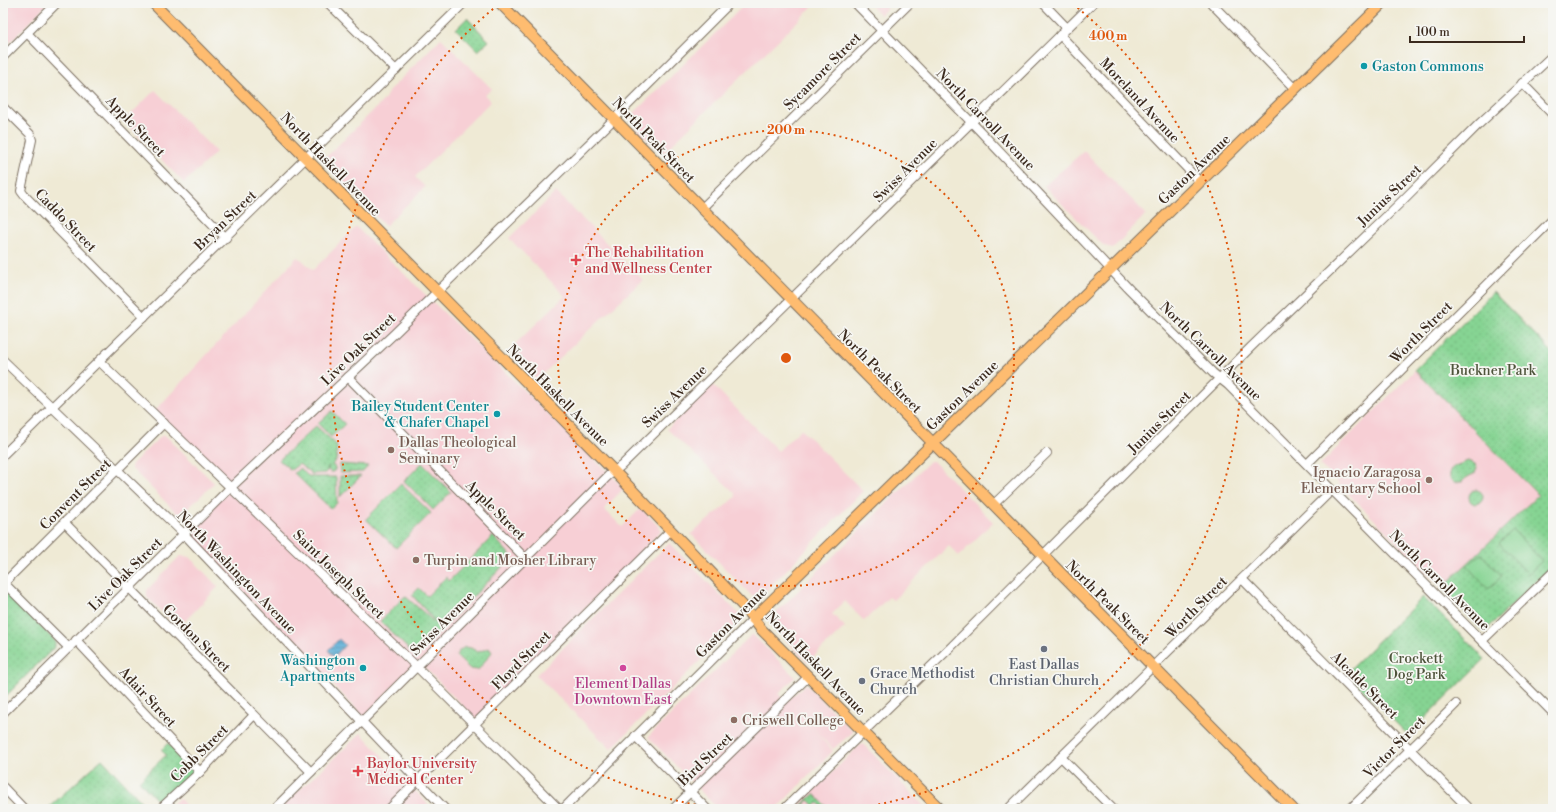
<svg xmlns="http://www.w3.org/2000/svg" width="1556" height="812" viewBox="0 0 1556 812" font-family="'Libre Bodoni',serif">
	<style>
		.built { fill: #f7cfd5 }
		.green { fill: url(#green-dots); stroke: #607f58 }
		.pitch { fill: #86d493; stroke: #607f58 }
		.water { fill: url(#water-rules); stroke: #4c6c7a }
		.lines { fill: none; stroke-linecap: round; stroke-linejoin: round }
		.minor-casing { stroke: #7a6d5e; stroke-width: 10 }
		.major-casing { stroke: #7a6d5e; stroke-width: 12 }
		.minor { stroke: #fff; stroke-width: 8 }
		.major { stroke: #febc70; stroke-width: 10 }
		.ring { fill: none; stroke: #df570d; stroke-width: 2; stroke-dasharray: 2 4 }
		.culture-dot { fill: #0f9aa8; stroke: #f6f6f2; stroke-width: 1.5 }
		.health-dot { fill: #e0444e; stroke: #f6f6f2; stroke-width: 1.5 }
		.education-dot { fill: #8d6e63; stroke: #f6f6f2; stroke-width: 1.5 }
		.worship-dot { fill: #6b7280; stroke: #f6f6f2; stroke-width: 1.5 }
		.hotel-dot { fill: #d1479c; stroke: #f6f6f2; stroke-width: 1.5 }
		.labels { text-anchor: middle; stroke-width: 3.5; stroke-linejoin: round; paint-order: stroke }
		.culture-label { font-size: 14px; fill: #0d838f; stroke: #f6f6f2; text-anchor: end }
		.street-label { font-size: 14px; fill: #3b2a1e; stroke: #f6f6f2 }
		.health-label { font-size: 14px; fill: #be3a42; stroke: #f6f6f2; text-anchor: start }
		.park-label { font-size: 14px; fill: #4e543b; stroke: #f6f6f2 }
		.education-label { font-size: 14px; fill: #785e54; stroke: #f6f6f2; text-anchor: start }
		.worship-label { font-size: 14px; fill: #5b616d; stroke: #f6f6f2 }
		.hotel-label { font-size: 14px; fill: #b23c85; stroke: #f6f6f2 }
		.centre { fill: #df570d; stroke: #f6f6f2; stroke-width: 2 }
		.ring-label { font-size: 12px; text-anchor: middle; font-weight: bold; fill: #df570d; stroke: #f6f6f2; stroke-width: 3.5; stroke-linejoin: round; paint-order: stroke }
	</style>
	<defs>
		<pattern id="green-dots" width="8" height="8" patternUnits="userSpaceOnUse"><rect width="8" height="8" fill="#86d493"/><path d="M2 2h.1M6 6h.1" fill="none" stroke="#75b67e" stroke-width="1.8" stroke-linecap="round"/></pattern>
		<pattern id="water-rules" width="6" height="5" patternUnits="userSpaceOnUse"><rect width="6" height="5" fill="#5caed7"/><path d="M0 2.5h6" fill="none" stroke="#4d8eae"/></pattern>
	</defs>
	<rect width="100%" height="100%" fill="#f6f6f2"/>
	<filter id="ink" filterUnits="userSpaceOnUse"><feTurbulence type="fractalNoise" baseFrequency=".025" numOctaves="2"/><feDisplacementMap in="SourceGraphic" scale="8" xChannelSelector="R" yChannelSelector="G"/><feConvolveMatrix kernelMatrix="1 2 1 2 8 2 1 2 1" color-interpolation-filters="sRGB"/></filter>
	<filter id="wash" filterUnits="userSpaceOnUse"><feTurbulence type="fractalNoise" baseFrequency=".012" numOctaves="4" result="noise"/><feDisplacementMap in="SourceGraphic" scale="16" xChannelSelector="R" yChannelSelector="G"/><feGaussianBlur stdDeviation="0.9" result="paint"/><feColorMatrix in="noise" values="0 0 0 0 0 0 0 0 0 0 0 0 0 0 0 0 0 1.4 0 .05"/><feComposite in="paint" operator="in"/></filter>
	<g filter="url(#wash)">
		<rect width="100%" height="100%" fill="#efead5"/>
		<!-- built -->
		<g class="built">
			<polygon points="3,3 48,3 9,43 3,37"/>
			<polygon points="746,3 816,3 662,154 632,124 632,115"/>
			<polygon points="869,3 892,3 880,15"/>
			<polygon points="441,38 492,89 485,95 491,101 415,177 425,187 385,226 323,162 324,159 384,100 389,91"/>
			<polygon points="155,90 216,152 184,183 124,121"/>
			<polygon points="1084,151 1146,214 1113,248 1104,246 1044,186"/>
			<polygon points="556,192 643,280 594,325 537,380 509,350 565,296 509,238"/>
			<polygon points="356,227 624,488 604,509 622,527 641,508 662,530 476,719 418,661 364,717 190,537 195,532 191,527 231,487 153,413 297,257 300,259 301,259 313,270"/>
			<polygon points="1415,370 1538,495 1442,588 1320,465"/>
			<polygon points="712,384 778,451 801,429 863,491 761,596 751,595 691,534 736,497 735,493 667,429"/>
			<polygon points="165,435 214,483 180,516 131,468 132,464 161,436"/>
			<polygon points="930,461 933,461 993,522 959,556 949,546 893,600 889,597 864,621 845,601 832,614 845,627 808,662 770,625 771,620 777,612 817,572"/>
			<polygon points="669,543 743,618 611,749 536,675"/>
			<polygon points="180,556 190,557 218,587 178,628 147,597 147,590"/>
			<polygon points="752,634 795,677 779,694 786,702 806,684 853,732 833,749 810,726 833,751 776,809 718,809 648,737"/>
			<polygon points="361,733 432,809 279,809"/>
			<polygon points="862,743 927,809 794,809"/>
			<polygon points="179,798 189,809 167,809"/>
		</g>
		<!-- green -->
		<g class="green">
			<polygon points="467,18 489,41 478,51 456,29"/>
			<polygon points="1493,292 1553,353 1553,565 1484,632 1442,588 1538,495 1415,370"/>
			<polygon points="332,411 345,424 331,437 318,424"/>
			<polygon points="316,426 337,445 336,461 332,465 335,467 335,470 333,472 330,472 328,470 328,466 328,470 325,473 312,474 299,464 291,470 279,460"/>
			<polygon points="1468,461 1475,464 1477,468 1475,473 1466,478 1462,482 1454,482 1450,478 1450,470 1455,466"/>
			<polygon points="422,463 451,492 433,510 404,481"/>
			<polygon points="340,464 368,466 363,472 340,473"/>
			<polygon points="300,468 309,477 336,477 337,503 331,509 294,473"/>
			<polygon points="340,476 361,476 340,497"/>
			<polygon points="401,484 431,513 396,548 366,519"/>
			<circle cx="1476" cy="497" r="7"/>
			<polygon points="493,536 512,557 415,656 380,621 405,596 438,625 412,595 419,588 427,596 446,577 449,581"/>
			<polygon points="3,590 55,641 55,646 52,650 3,699"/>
			<polygon points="1423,597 1485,659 1408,735 1346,673"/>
			<polygon points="465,647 471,648 478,652 489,648 492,652 478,670 470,669 456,656 460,650"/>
			<polygon points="168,743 196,771 164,801 157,800 139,781 166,755 161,750"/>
			<polygon points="102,759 148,809 47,809"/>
			<polygon points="814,794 829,809 825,809 818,803 815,806 809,800 800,809 797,809"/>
		</g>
		<!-- pitch -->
		<g class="pitch">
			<polygon points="1513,530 1542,561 1528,574 1499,543"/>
			<polygon points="1481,554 1502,576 1488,589 1467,566"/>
		</g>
		<!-- water -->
		<polygon class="water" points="339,639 345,645 334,657 328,650"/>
	</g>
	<g filter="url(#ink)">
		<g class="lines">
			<defs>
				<g id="minor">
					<polyline points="328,3 396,70"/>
					<polyline points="855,3 978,129 1130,290 1213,373 1228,385 1553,713"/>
					<polyline points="1043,3 1067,28"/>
					<polyline points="1211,3 1295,89"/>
					<polyline points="27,33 226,238"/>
					<polyline points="1060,35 1200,182"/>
					<polyline points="3,57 57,3"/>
					<polyline points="1522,83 1553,115"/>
					<polyline points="3,107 30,134 32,140 22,186 21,191 24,195 144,317"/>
					<polyline points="701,209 910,3"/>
					<polyline points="3,360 184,534 445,809"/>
					<polyline points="99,361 417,667 559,809"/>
					<polyline points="348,377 525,558"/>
					<polyline points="3,455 464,3"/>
					<polyline points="1307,464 1553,219"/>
					<polyline points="993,505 1047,453"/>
					<polyline points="64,522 311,772"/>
					<polyline points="1242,579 1469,809"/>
					<polyline points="3,582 69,648"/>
					<polyline points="4,583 164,423"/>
					<polyline points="76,640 200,772"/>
					<polyline points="1482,641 1553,572"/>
					<polyline points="3,713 226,492 395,333 606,127 730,3"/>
					<polyline points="635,736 707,809"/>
					<polyline points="1061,757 1113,809"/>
					<polyline points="3,787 24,809"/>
					<polyline points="160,809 200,772 254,715"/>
					<polyline points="274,809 608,476 621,466 1093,3"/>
					<polyline points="389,809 671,530"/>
					<polyline points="563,809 753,619"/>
					<polyline points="673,809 808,677"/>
					<polyline points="784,809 952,646 1251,347 1398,205 1478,125 1553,55"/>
					<polyline points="1008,809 1332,490"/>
					<polyline points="1350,809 1456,704"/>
				</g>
				<g id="major">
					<polyline points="153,3 614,471 745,608 761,629 940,809"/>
					<polyline points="500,3 1293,809"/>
					<polyline points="753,619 1383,3"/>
				</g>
			</defs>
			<!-- minor casing -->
			<use href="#minor" class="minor-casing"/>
			<!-- major casing -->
			<use href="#major" class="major-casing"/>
			<!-- minor -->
			<use href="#minor" class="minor"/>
			<!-- major -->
			<use href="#major" class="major"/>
		</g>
	</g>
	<!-- distance rings -->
	<g class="ring">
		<circle cx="786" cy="358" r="228"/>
		<path d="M719 809A456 456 0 0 1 499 4M1073 4A456 456 0 0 1 853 809"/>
	</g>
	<!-- markers -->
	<g class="culture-dot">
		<circle cx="1364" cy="66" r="4"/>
		<circle cx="497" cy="414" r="4"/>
		<circle cx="363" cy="668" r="4"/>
	</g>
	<g class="health-dot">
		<path d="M574 254h4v4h4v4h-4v4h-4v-4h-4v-4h4z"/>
		<path d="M356 765h4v4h4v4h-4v4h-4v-4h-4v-4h4z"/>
	</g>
	<g class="education-dot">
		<circle cx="391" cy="450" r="4"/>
		<circle cx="1429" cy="480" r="4"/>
		<circle cx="416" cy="560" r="4"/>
		<circle cx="734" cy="720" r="4"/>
	</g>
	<g class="worship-dot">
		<circle cx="1044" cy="649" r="4"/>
		<circle cx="862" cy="681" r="4"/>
	</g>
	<circle class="hotel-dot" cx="623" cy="668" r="4"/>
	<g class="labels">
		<!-- culture labels -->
		<g class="culture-label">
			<text x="1372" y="71" text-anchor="start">Gaston Commons</text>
			<text x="489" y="411">Bailey Student Center<tspan x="489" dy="16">&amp; Chafer Chapel</tspan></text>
			<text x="355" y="665">Washington<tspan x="355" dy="16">Apartments</tspan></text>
		</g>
		<!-- street labels -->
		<g class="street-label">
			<text transform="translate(822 71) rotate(-45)" y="5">Sycamore Street</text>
			<text transform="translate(1140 100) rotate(47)" y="5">Moreland Avenue</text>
			<text transform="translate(986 119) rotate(46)" y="5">North Carroll Avenue</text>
			<text transform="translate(136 126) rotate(46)" y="5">Apple Street</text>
			<text transform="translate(654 140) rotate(46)" y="5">North Peak Street</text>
			<text transform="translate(331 164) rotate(46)" y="5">North Haskell Avenue</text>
			<text transform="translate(1194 169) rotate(-44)" y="5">Gaston Avenue</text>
			<text transform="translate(905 170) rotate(-45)" y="5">Swiss Avenue</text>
			<text transform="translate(1389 195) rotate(-44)" y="5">Junius Street</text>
			<text transform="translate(66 220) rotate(46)" y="5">Caddo Street</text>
			<text transform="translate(225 220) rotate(-44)" y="5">Bryan Street</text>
			<text transform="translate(1421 332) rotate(-45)" y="5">Worth Street</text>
			<text transform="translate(358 349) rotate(-44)" y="5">Live Oak Street</text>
			<text transform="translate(1211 351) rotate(44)" y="5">North Carroll Avenue</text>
			<text transform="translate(880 371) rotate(45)" y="5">North Peak Street</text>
			<text transform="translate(558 395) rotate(45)" y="5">North Haskell Avenue</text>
			<text transform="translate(962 395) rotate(-44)" y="5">Gaston Avenue</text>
			<text transform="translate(674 396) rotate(-44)" y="5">Swiss Avenue</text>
			<text transform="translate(1159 422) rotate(-45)" y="5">Junius Street</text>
			<text transform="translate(75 494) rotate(-45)" y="5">Convent Street</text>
			<text transform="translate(496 510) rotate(45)" y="5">Apple Street</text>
			<text transform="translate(237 572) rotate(46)" y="5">North Washington Avenue</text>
			<text transform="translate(125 574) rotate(-45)" y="5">Live Oak Street</text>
			<text transform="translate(339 574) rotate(44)" y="5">Saint Joseph Street</text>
			<text transform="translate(1440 580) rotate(45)" y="5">North Carroll Avenue</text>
			<text transform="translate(1108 602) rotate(45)" y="5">North Peak Street</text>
			<text transform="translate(1196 607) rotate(-45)" y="5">Worth Street</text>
			<text transform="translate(731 622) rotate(-45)" y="5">Gaston Avenue</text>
			<text transform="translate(442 623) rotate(-45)" y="5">Swiss Avenue</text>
			<text transform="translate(197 638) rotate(45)" y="5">Gordon Street</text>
			<text transform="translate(521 660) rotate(-45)" y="5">Floyd Street</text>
			<text transform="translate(816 663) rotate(46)" y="5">North Haskell Avenue</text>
			<text transform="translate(1365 685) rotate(45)" y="5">Alcalde Street</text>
			<text transform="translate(148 697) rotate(47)" y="5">Adair Street</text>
			<text transform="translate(1394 747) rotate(-45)" y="5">Victor Street</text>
			<text transform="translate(199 753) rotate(-45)" y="5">Cobb Street</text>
			<text transform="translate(705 759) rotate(-44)" y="5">Bird Street</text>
		</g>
		<!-- health labels -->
		<g class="health-label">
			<text x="585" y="257">The Rehabilitation<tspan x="585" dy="16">and Wellness Center</tspan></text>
			<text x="367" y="768">Baylor University<tspan x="367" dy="16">Medical Center</tspan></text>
		</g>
		<!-- park labels -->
		<g class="park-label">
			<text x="1493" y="375">Buckner Park</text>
			<text x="1416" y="663">Crockett<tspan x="1416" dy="16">Dog Park</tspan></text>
		</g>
		<!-- education labels -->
		<g class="education-label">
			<text x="399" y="447">Dallas Theological<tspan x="399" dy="16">Seminary</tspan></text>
			<text x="1421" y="477" text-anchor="end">Ignacio Zaragosa<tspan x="1421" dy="16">Elementary School</tspan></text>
			<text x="424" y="565">Turpin and Mosher Library</text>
			<text x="742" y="725">Criswell College</text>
		</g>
		<!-- worship labels -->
		<g class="worship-label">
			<text x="1044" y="669">East Dallas<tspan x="1044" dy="16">Christian Church</tspan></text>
			<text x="870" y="678" text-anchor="start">Grace Methodist<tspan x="870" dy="16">Church</tspan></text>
		</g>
		<!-- hotel labels -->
		<g class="hotel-label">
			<text x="623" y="688">Element Dallas<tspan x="623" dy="16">Downtown East</tspan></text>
		</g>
	</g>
	<circle cx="786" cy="358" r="6" class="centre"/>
	<g class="ring-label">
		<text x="1108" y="40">400 m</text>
		<text x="786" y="134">200 m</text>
	</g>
	<!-- margin -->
	<rect width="1556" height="812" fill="none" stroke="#f6f6f2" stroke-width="16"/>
	<!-- scale -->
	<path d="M1410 36v6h114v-6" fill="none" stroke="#3b2a1e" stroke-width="2"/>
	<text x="1416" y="36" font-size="12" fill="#3b2a1e" stroke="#f6f6f2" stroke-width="3" paint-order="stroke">100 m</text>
</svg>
